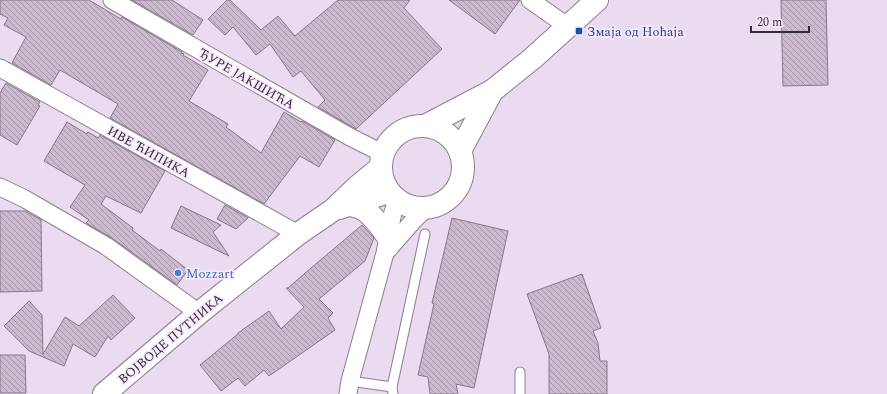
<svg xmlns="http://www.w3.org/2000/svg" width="887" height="394" viewBox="0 0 887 394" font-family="Spectral,serif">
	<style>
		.building { fill: url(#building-back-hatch); stroke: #877789 }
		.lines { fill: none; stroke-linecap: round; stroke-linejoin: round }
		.lane-casing { stroke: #8c7e91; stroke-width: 11 }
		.street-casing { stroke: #8c7e91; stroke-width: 19 }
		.secondary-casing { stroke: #8c7e91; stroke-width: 24 }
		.lane { stroke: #fff; stroke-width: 9 }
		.street { stroke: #fff; stroke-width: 17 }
		.secondary { stroke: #fff; stroke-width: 22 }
		.transit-dot { fill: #1a4fb4; stroke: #f8e9fe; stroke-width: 1.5 }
		.shop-dot { fill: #3f7fe0; stroke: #f8e9fe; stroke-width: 1.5 }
		.labels { text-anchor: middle; stroke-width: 3.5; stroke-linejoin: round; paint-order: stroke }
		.transit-label { font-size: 13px; fill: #164399; stroke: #f8e9fe; text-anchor: start }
		.street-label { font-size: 13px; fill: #322c34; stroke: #f8e9fe }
		.shop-label { font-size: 13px; fill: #366cbe; stroke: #f8e9fe; text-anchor: start }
	</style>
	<defs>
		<pattern id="building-back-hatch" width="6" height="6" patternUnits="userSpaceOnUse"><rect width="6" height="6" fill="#cbbacd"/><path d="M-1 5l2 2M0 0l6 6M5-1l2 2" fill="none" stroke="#a597a7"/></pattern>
	</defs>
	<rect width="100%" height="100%" fill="#ebdbf0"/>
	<!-- building -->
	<g class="building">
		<polygon points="0,0 89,0 121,19 122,17 182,52 181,53 184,54 183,55 208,70 189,101 228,124 226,127 261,153 284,112 301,122 302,121 335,140 319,167 300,156 264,204 110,118 118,104 60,70 51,85 12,63 26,37 4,25 8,18 0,14"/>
		<polygon points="132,0 172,0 203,20 193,35"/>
		<polygon points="227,0 230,0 261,30 278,16 295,36 338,0 410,0 404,8 442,49 356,129 318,107 325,100 301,71 293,77 270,44 256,55 233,27 225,35 208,19"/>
		<polygon points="449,0 520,0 495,34"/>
		<polygon points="781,0 826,0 828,85 783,86"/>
		<polygon points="6,83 40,102 38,105 40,106 17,145 0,135 0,93"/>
		<polygon points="67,122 87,134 88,132 98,138 100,135 165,171 141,213 106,196 101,204 133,228 132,230 160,251 161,249 188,270 177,285 112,238 86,223 89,220 70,207 85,185 44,161"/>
		<polygon points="225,205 248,218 236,229 217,219"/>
		<polygon points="181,206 221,225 213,232 229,256 171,228"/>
		<polygon points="0,211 25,211 41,220 42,291 0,292"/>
		<polygon points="452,218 508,231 474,388 456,384 458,394 430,394 428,377 418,375 434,304 432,303"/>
		<polygon points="362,225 374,238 365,261 319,299 333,313 328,318 335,330 269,376 264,370 245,386 238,378 221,391 200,365 238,334 238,333 269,311 281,329 304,307 286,288 288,288 304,274"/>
		<polygon points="582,274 601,328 593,331 598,343 600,361 607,361 607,394 549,394 549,354 527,294"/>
		<polygon points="113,295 135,318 111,340 108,336 95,357 73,344 64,366 29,351 4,326 29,301 42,315 43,354 65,317 79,326"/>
		<polygon points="0,355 25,355 26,393 0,393"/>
	</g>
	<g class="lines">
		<defs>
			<g id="lane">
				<polyline points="350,381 392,387"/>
				<polyline points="393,394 392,387 425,234"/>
				<polyline points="520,394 520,372"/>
			</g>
			<g id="street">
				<polyline points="112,0 350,137 382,153"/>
				<polyline points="530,0 567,26"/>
				<polyline points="0,68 298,234"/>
				<polyline points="0,187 25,199 106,246 199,313"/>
				<polyline points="386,252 413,221 426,208"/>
				<polyline points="348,394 350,381 385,253 393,212 397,201"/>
			</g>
			<g id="secondary">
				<circle cx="422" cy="167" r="41"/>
				<polyline points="425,126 492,91 533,58 597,0"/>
				<polyline points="460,151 492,91"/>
				<path d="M351,205C354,206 359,207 363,209C374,216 381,227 388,237"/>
				<polyline points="339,208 388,192"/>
				<polyline points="104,394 199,313 298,234 333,210 357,187 380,168"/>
			</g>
		</defs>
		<!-- lane casing -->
		<use href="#lane" class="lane-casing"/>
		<!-- street casing -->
		<use href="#street" class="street-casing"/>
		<!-- secondary casing -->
		<use href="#secondary" class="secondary-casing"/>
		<!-- lane -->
		<use href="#lane" class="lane"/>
		<!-- street -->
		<use href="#street" class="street"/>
		<!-- secondary -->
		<use href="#secondary" class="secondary"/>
	</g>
	<!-- markers -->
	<rect class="transit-dot" x="575" y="27" width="8" height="8" rx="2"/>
	<circle class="shop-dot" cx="178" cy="273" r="4"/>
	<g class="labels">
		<!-- transit labels -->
		<g class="transit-label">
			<text x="587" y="36">Змаја од Ноћаја</text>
		</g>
		<!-- street labels -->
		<g class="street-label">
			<text transform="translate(247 78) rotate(30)" y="5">ЂУРЕ ЈАКШИЋА</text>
			<text transform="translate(149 151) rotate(29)" y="5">ИВЕ ЋИПИКА</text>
			<text transform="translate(170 338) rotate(-40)" y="5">ВОЈВОДЕ ПУТНИКА</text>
		</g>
		<!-- shop labels -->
		<g class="shop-label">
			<text x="186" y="278">Mozzart</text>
		</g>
	</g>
	<!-- scale -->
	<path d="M751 26v6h58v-6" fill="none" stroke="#322c34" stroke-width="2"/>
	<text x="757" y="26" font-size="12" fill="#322c34" stroke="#f8e9fe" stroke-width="3" paint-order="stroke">20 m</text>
</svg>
